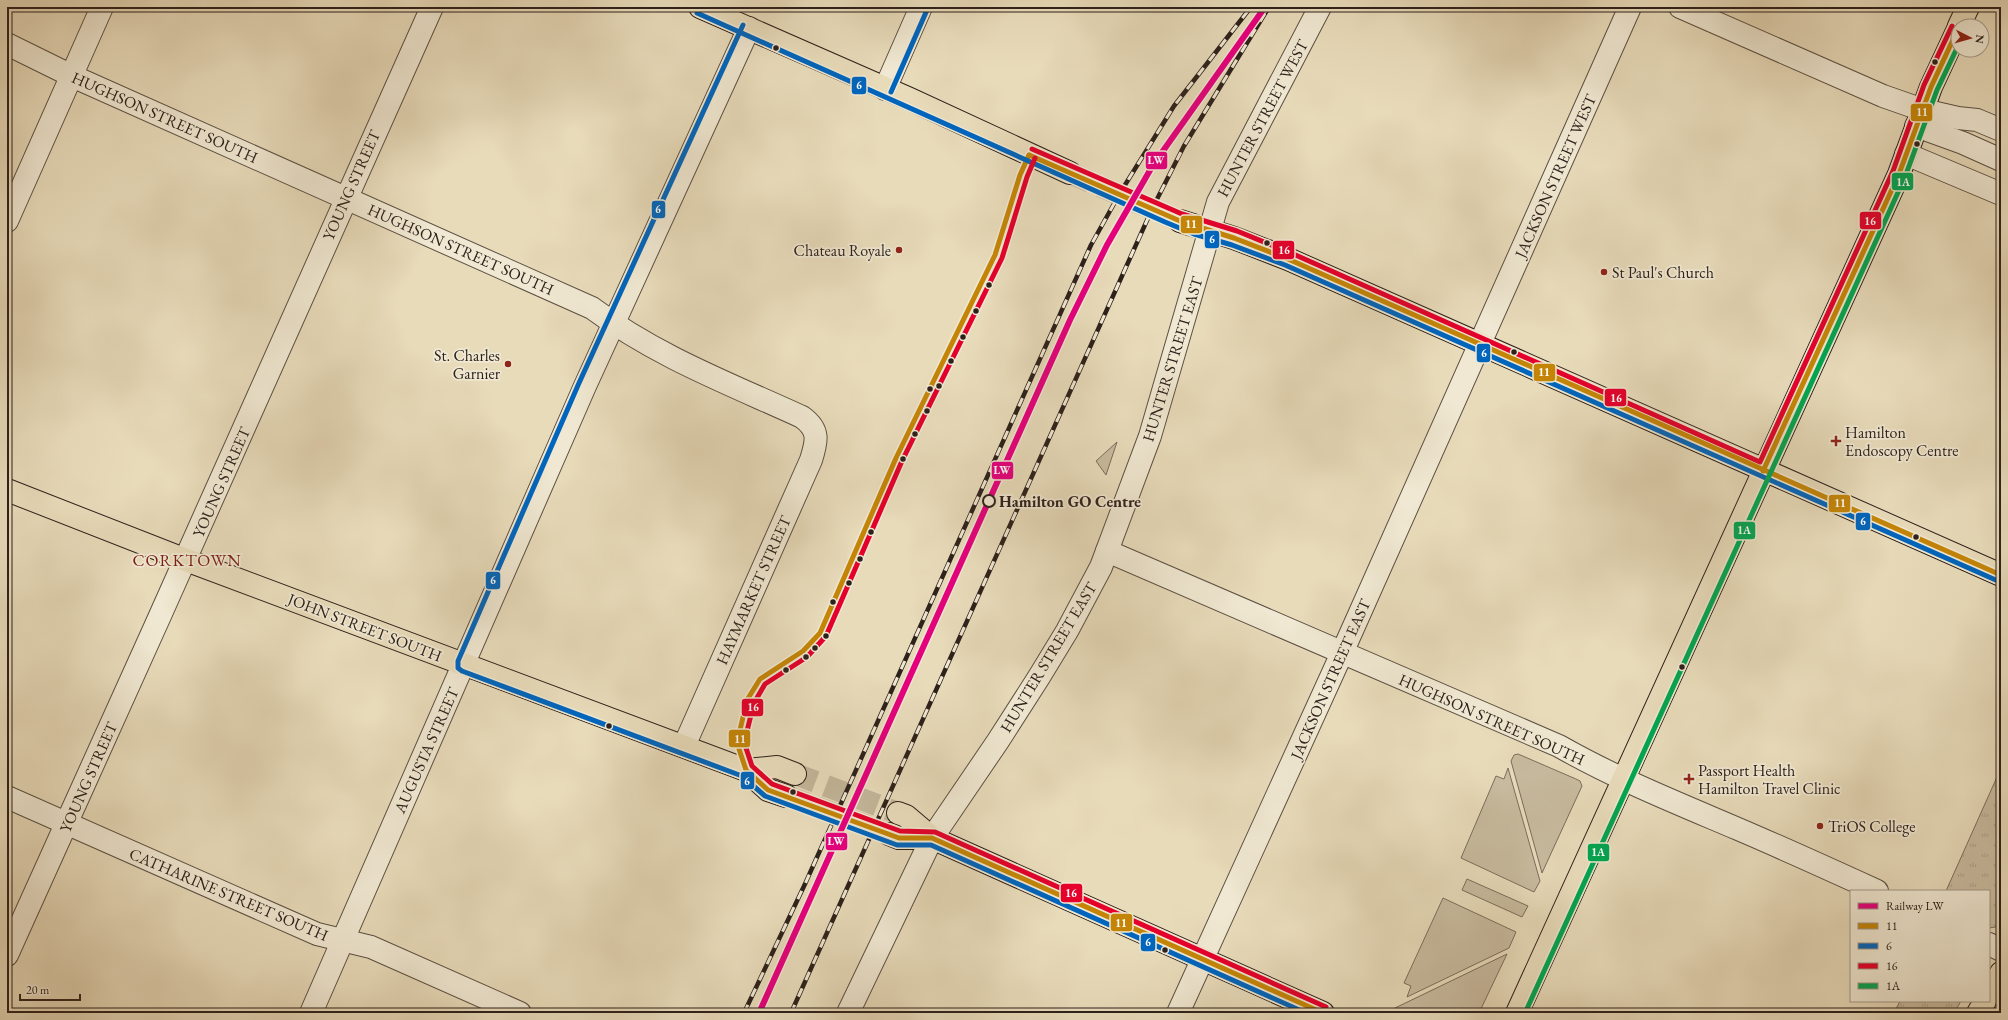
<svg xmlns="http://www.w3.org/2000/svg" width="2008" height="1020" viewBox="0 0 2008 1020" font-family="'EB Garamond',serif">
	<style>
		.green { fill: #c8bb9f; stroke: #7a6e5d }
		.park { fill: url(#park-tufts); stroke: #7a6e5d }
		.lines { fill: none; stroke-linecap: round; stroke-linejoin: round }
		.major-tunnel { stroke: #c3b69a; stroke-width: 22; stroke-dasharray: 22 11; stroke-linecap: butt }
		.minor-casing { stroke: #5c5043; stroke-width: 24 }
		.major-casing { stroke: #2d211b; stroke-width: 24 }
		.minor { stroke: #f0e8d2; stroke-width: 22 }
		.major { stroke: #e8dbba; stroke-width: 22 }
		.rail-casing { stroke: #2d211b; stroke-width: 4.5 }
		.rail { stroke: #f0e8d2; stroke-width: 3; stroke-dasharray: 9; stroke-linecap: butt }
		.bus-1-casing { stroke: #f0e8d2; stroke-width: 8 }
		.bus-2-casing { stroke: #f0e8d2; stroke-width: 8 }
		.bus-3-casing { stroke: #f0e8d2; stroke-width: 8 }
		.bus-4-casing { stroke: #f0e8d2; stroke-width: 8 }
		.bus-1 { stroke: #c48507; stroke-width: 5 }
		.bus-2 { stroke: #0065bd; stroke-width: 5 }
		.bus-3 { stroke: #e4002b; stroke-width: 5 }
		.bus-4 { stroke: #00a651; stroke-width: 5 }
		.rail-1-casing { stroke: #f0e8d2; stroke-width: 9 }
		.rail-1 { stroke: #e5007d; stroke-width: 6 }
		.bus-dot { fill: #2d211b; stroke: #f0e8d2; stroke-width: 1.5 }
		.poi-dot { fill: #8f2418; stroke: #f0e8d2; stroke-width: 1.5 }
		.stop-dot { fill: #f0e8d2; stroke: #2d211b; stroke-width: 2 }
		.labels { text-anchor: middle; stroke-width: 3.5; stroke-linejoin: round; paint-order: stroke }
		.street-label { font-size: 16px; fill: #2d211b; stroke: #f0e8d2 }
		.poi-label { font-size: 16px; fill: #2d211b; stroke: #f0e8d2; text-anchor: start }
		.stop-label { font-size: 16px; font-weight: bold; fill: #2d211b; stroke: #f0e8d2; text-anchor: start }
		.neighbourhood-label { font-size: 17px; letter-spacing: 1px; fill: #7a1f14; stroke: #f0e8d2 }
		.line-badge { stroke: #f0e8d2; stroke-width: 1.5 }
		.badge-label { font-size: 11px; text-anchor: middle; font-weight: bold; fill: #fff }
	</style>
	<defs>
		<pattern id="park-tufts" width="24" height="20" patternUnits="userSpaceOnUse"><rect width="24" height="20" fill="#c8bb9f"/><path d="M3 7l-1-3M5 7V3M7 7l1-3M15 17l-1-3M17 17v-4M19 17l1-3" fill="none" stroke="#aca088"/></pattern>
	</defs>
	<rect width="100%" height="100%" fill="#e8dbba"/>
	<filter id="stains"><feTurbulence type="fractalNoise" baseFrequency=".005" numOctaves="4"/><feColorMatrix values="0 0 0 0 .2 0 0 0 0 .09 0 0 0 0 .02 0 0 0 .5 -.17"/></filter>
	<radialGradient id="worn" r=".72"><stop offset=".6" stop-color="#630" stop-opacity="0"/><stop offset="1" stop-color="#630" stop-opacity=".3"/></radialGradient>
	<!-- green -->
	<g class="green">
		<polygon points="1117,442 1106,475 1096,461"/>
		<polygon points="1518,754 1576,779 1580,781 1582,786 1542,873 1511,761 1514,755"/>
		<polygon points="1508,768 1540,881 1534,892 1461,858 1496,776 1504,779"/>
		<polygon points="1467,879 1528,906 1522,917 1462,890"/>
		<polygon points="1443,898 1516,932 1509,948 1407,997 1411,986 1404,983"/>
		<polygon points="1507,954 1479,1013 1407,1013 1395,1008"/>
	</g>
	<!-- park -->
	<g class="park">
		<polygon points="2001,768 2001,926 1989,928 1989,891 1946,891"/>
		<polygon points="1900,1001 1961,1001 1954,1013 1894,1013"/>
	</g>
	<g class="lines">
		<!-- major-tunnel -->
		<g class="major-tunnel">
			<polyline points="1070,173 1180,221"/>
			<polyline points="795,774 898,813"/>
			<polyline points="786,796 889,834"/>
		</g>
		<defs>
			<g id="minor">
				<polyline points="1680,7 1883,96 1923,110 1958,118 1977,120 2001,130"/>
				<path d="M7,44L72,76L592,308C656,356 730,384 802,417C820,430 817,441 811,460L684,746"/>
				<polyline points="885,89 921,7"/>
				<polyline points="1916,126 1963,143 2001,160"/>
				<polyline points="1906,154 2001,194"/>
				<polyline points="7,221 102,7"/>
				<path d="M1107,551L1559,746C1617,779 1677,803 1738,829C1785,849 1831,870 1877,891"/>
				<polyline points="7,797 317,934 371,947 520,1013"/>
				<polyline points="1989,944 2001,950"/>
				<path d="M7,955C151,640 289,323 432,7"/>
				<polyline points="311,1013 585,386 749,28"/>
				<polyline points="848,1013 932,838 998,741 1039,677 1067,631 1101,567 1150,436 1218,202 1320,7"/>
				<polyline points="1178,1013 1342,653 1630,7"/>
			</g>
			<g id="major">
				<polyline points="700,7 910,99 1070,173"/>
				<polyline points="1959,26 1968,7"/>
				<polyline points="1180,221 1234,238 1288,259 2001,575"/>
				<polyline points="7,490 186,560 746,770 768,790 786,796"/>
				<polyline points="746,770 777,767 795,774"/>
				<polyline points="898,813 906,816 932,838 1323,1013"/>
				<polyline points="889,834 899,838 932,838"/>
				<polyline points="1989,993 2001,973"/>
				<polyline points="1517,1013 1899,174 1931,87 1958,29"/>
				<polyline points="1978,1013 1985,1001"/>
			</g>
		</defs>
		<!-- minor casing -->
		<use href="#minor" class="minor-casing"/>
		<!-- major casing -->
		<use href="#major" class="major-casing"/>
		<!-- minor -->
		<use href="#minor" class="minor"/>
		<!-- major -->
		<use href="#major" class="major"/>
		<defs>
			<g id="rail">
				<polyline points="744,1013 805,884 1091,245 1120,193 1174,106 1251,7"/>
				<polyline points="791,1013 1153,207 1184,146 1269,7"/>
			</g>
		</defs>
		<!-- rail casing -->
		<use href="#rail" class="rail-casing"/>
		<!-- rail -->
		<use href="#rail" class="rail"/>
		<defs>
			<g id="bus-1">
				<polyline points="1029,155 1020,175 995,255 896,458 820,633 803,651 760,679 747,700 740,730 739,749 746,770 768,790 899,838 932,838 1323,1013"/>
				<polyline points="1029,155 1180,221 1234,238 1288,259 2001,575"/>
				<polyline points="1763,471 1899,174 1931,87 1958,29"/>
			</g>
			<g id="bus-2">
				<polyline points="697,13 1165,222 1194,234 1232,245 1285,265 1998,581"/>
				<polyline points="743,25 579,383 458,661 458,668 462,671 742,776 765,796 897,845 931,845 1306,1013"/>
				<polyline points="891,92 927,10"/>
			</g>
			<g id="bus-3">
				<polyline points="1032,149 1182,214 1237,231 1291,253 1760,462 1893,171 1924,85 1952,26"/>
				<polyline points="1035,158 1027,177 1002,258 902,461 826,636 807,657 765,684 754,703 747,731 746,748 752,766 772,784 900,831 935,832 1326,1007"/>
			</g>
			<polyline id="bus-4" points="1525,1013 1905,177 1937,90 1958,46"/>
		</defs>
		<!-- bus-1 casing -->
		<use href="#bus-1" class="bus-1-casing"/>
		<!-- bus-2 casing -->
		<use href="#bus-2" class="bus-2-casing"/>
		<!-- bus-3 casing -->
		<use href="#bus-3" class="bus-3-casing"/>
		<!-- bus-4 casing -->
		<use href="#bus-4" class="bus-4-casing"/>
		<!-- bus-1 -->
		<use href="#bus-1" class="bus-1"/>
		<!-- bus-2 -->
		<use href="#bus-2" class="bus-2"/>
		<!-- bus-3 -->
		<use href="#bus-3" class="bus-3"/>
		<!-- bus-4 -->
		<use href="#bus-4" class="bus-4"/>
		<defs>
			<polyline id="rail-1" points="759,1013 1070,320 1107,245 1153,165 1265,7"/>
		</defs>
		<!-- rail-1 casing -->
		<use href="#rail-1" class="rail-1-casing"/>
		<!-- rail-1 -->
		<use href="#rail-1" class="rail-1"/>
	</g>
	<!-- markers -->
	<g class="bus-dot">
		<circle cx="776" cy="48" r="3.5"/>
		<circle cx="1935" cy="62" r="3.5"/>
		<circle cx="1917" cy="144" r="3.5"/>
		<circle cx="1267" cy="243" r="3.5"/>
		<circle cx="989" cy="285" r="3.5"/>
		<circle cx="976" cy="311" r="3.5"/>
		<circle cx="963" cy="337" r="3.5"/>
		<circle cx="1514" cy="352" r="3.5"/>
		<circle cx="951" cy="361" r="3.5"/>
		<circle cx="939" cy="386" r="3.5"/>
		<circle cx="930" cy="389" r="3.5"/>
		<circle cx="927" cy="411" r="3.5"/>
		<circle cx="915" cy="434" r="3.5"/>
		<circle cx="903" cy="459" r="3.5"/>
		<circle cx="871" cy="532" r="3.5"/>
		<circle cx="1916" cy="537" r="3.5"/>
		<circle cx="860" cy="559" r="3.5"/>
		<circle cx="849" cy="583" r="3.5"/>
		<circle cx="833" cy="602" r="3.5"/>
		<circle cx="826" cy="636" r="3.5"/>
		<circle cx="815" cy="648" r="3.5"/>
		<circle cx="806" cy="657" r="3.5"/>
		<circle cx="1682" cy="667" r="3.5"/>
		<circle cx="786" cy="670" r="3.5"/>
		<circle cx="609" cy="726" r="3.5"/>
		<circle cx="793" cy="792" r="3.5"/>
		<circle cx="1165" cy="950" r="3.5"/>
	</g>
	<g class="poi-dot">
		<circle cx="899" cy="250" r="4"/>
		<circle cx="1604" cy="272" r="4"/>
		<circle cx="508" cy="364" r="4"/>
		<path d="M1834 435h4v4h4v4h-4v4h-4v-4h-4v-4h4z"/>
		<path d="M1687 773h4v4h4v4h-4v4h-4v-4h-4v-4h4z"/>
		<circle cx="1820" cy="826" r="4"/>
	</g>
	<circle class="stop-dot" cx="989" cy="501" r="6"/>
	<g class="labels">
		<!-- street labels -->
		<g class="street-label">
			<text transform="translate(165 117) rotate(24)" y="6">HUGHSON STREET SOUTH</text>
			<text transform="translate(1262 118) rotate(-62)" y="6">HUNTER STREET WEST</text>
			<text transform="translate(1555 176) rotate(-66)" y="6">JACKSON STREET WEST</text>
			<text transform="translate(351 185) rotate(-66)" y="6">YOUNG STREET</text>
			<text transform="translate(461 249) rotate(24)" y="6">HUGHSON STREET SOUTH</text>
			<text transform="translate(1172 359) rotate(-73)" y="6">HUNTER STREET EAST</text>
			<text transform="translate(221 482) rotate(-66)" y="6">YOUNG STREET</text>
			<text transform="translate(753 590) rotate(-66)" y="6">HAYMARKET STREET</text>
			<text transform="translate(365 627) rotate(21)" y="6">JOHN STREET SOUTH</text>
			<text transform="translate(1048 657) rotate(-59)" y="6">HUNTER STREET EAST</text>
			<text transform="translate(1330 679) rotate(-66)" y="6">JACKSON STREET EAST</text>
			<text transform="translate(1492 719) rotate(24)" y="6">HUGHSON STREET SOUTH</text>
			<text transform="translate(426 750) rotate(-66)" y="6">AUGUSTA STREET</text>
			<text transform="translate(88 777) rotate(-66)" y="6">YOUNG STREET</text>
			<text transform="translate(229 894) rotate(23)" y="6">CATHARINE STREET SOUTH</text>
		</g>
		<!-- poi labels -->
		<g class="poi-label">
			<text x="891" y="256" text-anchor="end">Chateau Royale</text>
			<text x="1612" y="278">St Paul's Church</text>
			<text x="500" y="361" text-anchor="end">St. Charles<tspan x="500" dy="18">Garnier</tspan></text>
			<text x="1845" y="438">Hamilton<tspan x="1845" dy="18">Endoscopy Centre</tspan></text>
			<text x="1698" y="776">Passport Health<tspan x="1698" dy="18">Hamilton Travel Clinic</tspan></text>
			<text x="1828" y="832">TriOS College</text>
		</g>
		<!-- stop labels -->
		<g class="stop-label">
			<text x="999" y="507">Hamilton GO Centre</text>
		</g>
		<!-- neighbourhood labels -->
		<g class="neighbourhood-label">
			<text x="187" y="566">CORKTOWN</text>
		</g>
	</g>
	<g class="line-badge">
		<rect x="851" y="76" width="16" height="19" rx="4" fill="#0065bd"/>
		<rect x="1910" y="103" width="23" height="19" rx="4" fill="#c48507"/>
		<rect x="1145" y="151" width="23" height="19" rx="4" fill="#e5007d"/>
		<rect x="1891" y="172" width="23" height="19" rx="4" fill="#00a651"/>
		<rect x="651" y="200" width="15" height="19" rx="4" fill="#0065bd"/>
		<rect x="1859" y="211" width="23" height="19" rx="4" fill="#e4002b"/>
		<rect x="1180" y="215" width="23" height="19" rx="4" fill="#c48507"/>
		<rect x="1204" y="230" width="16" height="19" rx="4" fill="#0065bd"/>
		<rect x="1272" y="240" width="23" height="20" rx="4" fill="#e4002b"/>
		<rect x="1476" y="343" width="15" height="20" rx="4" fill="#0065bd"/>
		<rect x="1533" y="363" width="23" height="19" rx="4" fill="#c48507"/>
		<rect x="1604" y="388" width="23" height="19" rx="4" fill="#e4002b"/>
		<rect x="991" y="461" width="23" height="19" rx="4" fill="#e5007d"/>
		<rect x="1828" y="494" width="23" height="19" rx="4" fill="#c48507"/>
		<rect x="1855" y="512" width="16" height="19" rx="4" fill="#0065bd"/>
		<rect x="1733" y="521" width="23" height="19" rx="4" fill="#00a651"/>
		<rect x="485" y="571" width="16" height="19" rx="4" fill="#0065bd"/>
		<rect x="741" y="698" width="23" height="19" rx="4" fill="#e4002b"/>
		<rect x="728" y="729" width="23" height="19" rx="4" fill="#c48507"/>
		<rect x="740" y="771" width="15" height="19" rx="4" fill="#0065bd"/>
		<rect x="825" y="832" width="23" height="19" rx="4" fill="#e5007d"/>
		<rect x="1587" y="843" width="23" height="19" rx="4" fill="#00a651"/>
		<rect x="1060" y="883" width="23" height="20" rx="4" fill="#e4002b"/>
		<rect x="1110" y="913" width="23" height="19" rx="4" fill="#c48507"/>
		<rect x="1140" y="933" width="16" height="19" rx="4" fill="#0065bd"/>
	</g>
	<g class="badge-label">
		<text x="859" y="89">6</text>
		<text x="1922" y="116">11</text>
		<text x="1156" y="164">LW</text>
		<text x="1903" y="186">1A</text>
		<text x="658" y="213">6</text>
		<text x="1870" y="225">16</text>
		<text x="1191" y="228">11</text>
		<text x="1212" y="243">6</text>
		<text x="1284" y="254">16</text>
		<text x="1484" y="357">6</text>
		<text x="1544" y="376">11</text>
		<text x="1616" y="402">16</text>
		<text x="1002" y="474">LW</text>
		<text x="1840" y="507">11</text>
		<text x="1863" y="525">6</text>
		<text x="1744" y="534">1A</text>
		<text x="493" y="584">6</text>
		<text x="753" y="711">16</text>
		<text x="740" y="743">11</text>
		<text x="747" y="785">6</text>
		<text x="836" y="845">LW</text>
		<text x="1598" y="856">1A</text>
		<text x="1071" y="897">16</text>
		<text x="1121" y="927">11</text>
		<text x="1148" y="946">6</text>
	</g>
	<!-- margin -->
	<rect width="2008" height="1020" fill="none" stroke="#e8dbba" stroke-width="24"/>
	<rect x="8" y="8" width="1992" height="1004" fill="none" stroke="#2d211b" stroke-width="2"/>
	<rect x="12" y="12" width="1984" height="996" fill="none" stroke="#2d211b"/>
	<!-- legend -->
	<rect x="1850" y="890" width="140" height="112" fill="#f0e8d2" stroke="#a29889"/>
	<rect x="1858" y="903" width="20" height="6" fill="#e5007d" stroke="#a29889"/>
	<text x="1886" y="910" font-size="12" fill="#2d211b">Railway LW</text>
	<rect x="1858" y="923" width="20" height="6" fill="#c48507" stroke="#a29889"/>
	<text x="1886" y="930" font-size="12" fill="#2d211b">11</text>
	<rect x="1858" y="943" width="20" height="6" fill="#0065bd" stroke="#a29889"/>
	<text x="1886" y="950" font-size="12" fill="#2d211b">6</text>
	<rect x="1858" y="963" width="20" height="6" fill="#e4002b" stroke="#a29889"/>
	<text x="1886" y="970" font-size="12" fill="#2d211b">16</text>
	<rect x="1858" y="983" width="20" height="6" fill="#00a651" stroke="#a29889"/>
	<text x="1886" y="990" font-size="12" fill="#2d211b">1A</text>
	<!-- north arrow -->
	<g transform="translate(1970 38) rotate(96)"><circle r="19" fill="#f0e8d2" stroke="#a29889"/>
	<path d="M0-3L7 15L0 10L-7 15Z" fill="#8f2418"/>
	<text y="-6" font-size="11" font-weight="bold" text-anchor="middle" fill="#2d211b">N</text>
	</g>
	<!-- scale -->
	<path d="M20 994v6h60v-6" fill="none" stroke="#2d211b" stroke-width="2"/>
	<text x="26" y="994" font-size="12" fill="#2d211b" stroke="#f0e8d2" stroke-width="3" paint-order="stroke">20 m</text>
	<rect width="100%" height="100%" filter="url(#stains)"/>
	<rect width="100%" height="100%" fill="url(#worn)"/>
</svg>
